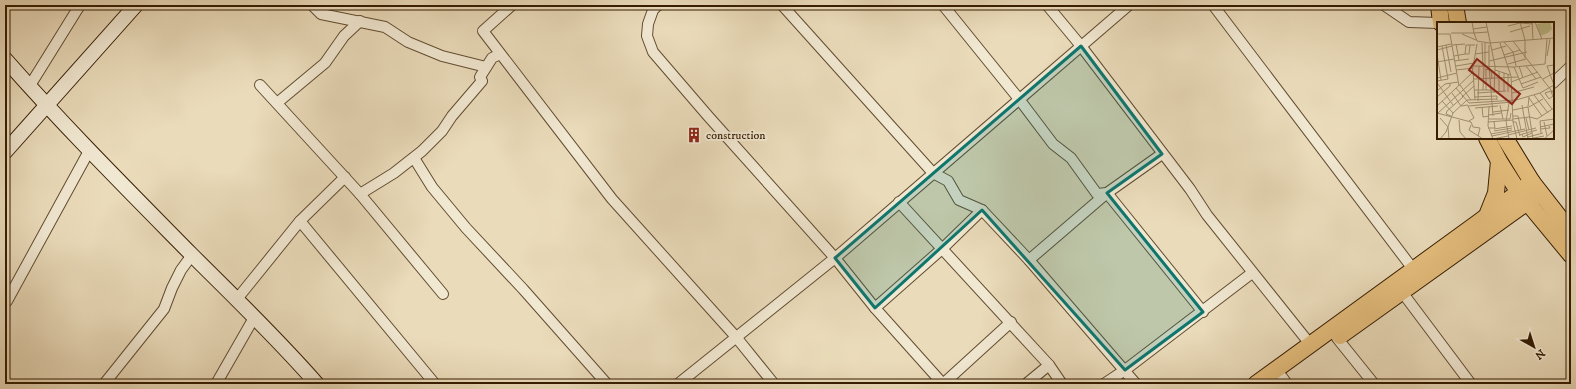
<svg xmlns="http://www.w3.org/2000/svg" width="1576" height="389" viewBox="0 0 1576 389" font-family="'IM FELL DW Pica',serif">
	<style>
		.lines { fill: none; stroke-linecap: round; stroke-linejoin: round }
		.street-casing { stroke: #624c30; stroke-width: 12 }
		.secondary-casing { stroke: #351c02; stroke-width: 16 }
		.primary-casing { stroke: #351c02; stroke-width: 18 }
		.street { stroke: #f1e8d2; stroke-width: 10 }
		.secondary { stroke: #f1e8d2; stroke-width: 14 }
		.primary { stroke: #e5be7d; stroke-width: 16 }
		.marked { fill: #0f766e; fill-opacity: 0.2; stroke: #0f766e; stroke-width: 3; stroke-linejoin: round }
		.labels { text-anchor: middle; stroke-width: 4; stroke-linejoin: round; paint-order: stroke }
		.poi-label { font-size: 12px; fill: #351c02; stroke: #f1e8d2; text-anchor: start }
		.inset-road { fill: none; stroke: #a28f70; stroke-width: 1 }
		.view { fill: #8f2418; fill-opacity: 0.15; stroke: #8f2418; stroke-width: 2 }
		.inset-edge { fill: none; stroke: #351c02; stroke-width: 2 }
	</style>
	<rect width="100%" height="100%" fill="#eadbba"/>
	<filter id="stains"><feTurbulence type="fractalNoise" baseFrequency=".005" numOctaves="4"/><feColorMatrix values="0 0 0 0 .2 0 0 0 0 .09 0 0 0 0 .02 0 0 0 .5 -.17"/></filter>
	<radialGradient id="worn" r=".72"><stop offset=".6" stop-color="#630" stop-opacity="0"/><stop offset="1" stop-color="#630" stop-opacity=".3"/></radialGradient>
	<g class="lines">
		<defs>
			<g id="street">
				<polyline points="312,5 321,14 385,27 408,42 442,56 486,67"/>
				<polyline points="512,5 483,31 612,199 736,337 774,384"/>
				<polyline points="658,5 653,10 648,24 647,36 653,52 708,116 835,258 875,308 943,384"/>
				<polyline points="782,5 933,173 948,181 959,200 982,210 1029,260 1136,384"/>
				<polyline points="943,5 1019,99 1053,144 1071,158 1097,194 1107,193 1203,312"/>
				<polyline points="1047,5 1081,46 1190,189 1207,215 1310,344"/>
				<polyline points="1213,5 1413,269"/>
				<polyline points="1384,5 1409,22 1438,23"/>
				<polyline points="1553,83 1571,66"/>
				<polyline points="260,85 360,194 443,294"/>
				<polyline points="29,87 80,5"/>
				<polyline points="277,103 325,63 344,36 360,21"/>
				<polyline points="414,158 432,187 466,228 523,289 607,384"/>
				<polyline points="360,194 394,173 422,151 442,131 452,116 482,81 480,77 492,58 500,54"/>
				<polyline points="899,202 1049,365 1062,384"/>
				<polyline points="300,221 435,384"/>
				<polyline points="1029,260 1107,193 1162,154"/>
				<polyline points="1402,292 1471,384"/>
				<polyline points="237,299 300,221 345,177"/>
				<polyline points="7,301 89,151"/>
				<polyline points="875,308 943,248 982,210"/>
				<polyline points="1337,338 1374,384"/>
				<polyline points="1282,377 1287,384"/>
				<polyline points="104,384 164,309 172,288 181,270 192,255"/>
				<polyline points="216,384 255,316"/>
				<polyline points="678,384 835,258 1129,5"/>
				<polyline points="943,384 1011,322"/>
				<polyline points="1026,384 1049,365"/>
				<polyline points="1104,384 1125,370 1252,273"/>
			</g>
			<g id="secondary">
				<path d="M5,59C65,127 128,190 191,254C234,297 277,338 317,384"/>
				<polyline points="5,152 136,5"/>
			</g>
			<g id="primary">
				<polyline points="1439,5 1441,23"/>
				<polyline points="1455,5 1458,23"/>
				<polyline points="1487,138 1499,161 1518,191 1571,255"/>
				<polyline points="1505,138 1532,182 1571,232"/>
				<polyline points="1488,213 1496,193 1499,161"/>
				<polyline points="1340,336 1540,193"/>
				<polyline points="1256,384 1479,222 1532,182"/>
			</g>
		</defs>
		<!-- street casing -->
		<use href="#street" class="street-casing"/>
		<!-- secondary casing -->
		<use href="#secondary" class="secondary-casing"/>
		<!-- primary casing -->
		<use href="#primary" class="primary-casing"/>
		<!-- street -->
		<use href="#street" class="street"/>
		<!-- secondary -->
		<use href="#secondary" class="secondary"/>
		<!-- primary -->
		<use href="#primary" class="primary"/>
	</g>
	<!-- marked area -->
	<path class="marked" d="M1081,46L1162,154L1107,193L1203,312L1125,370L982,210L875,308L835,258Z"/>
	<!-- icons -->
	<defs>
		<symbol id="building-bare" viewBox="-9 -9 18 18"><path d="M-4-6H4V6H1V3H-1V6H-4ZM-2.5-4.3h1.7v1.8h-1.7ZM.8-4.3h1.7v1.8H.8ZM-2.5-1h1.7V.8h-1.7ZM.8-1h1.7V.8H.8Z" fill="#8f2418" stroke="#f1e8d2" stroke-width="2.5" paint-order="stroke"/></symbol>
	</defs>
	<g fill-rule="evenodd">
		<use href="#building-bare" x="683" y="124" width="22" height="22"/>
	</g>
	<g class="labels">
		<!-- poi labels -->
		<g class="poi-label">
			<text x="706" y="139">construction</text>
		</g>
	</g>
	<!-- overview -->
	<g transform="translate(1437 22)">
		<rect width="117" height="117" fill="#eadbba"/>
		<path d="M113,0L115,7L111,11L103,14L100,2Z" fill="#bfbe8a"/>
		<path class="inset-road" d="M35,0L37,11L51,10M49,0L58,44M83,0L88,18M95,0L96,18M98,0L105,17M83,1L96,2M71,4L83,1M36,7L50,5M73,10L93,4M14,11H37L40,19L52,21L117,16M0,12H13M13,12L22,64M25,12L39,18M88,18V36M76,19L117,72M67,20L76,30L79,44M45,21L46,44M48,21V44M63,21L74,54L76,100L80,117M19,22L22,38M9,23L14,50M15,23L28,22M0,25L14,22M0,28L15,24M55,28L69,24M0,32L4,58M28,32H32L33,23M38,32L52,30M67,33L83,28M17,34L28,32L29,23H38M110,34L113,17M17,39L32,37M52,39L90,30M0,40L17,37M71,42L89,37M117,43L110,44L117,63M19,44L37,41M37,44L77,45L108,42L110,17M52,44L56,94M52,44V23M82,44L86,56M89,44L99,57M77,45L86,66L101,60M48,47L54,48L55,57M49,47V68M19,48L36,46M58,48L73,53M36,49L38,78M62,50V70M67,51V69M71,52V70M0,56L20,51M37,57L81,55M106,57L117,51M0,59L11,57L5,24M74,60L101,50M1,62L16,83M84,62L104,55M23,63L34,78M19,66L32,81L79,78L103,71L117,63M37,68H57M46,68L47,44M0,69L8,62L21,60M114,69L108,71L112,77L116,74L114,70L117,68M15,71L24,84L31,83M40,71L69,69M57,71L58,45M75,71L97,65M103,71L115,87M97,73L111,91M0,75L13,64V61M25,75L37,64M37,75L60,74V78M92,75L91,85L96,117M92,76L105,94M5,79L16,91M41,79L42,44M72,81L69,99L72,117M63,83L66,97M85,83L91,117M0,84L35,51L40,22M31,84L75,80M31,84L37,96L32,99M45,85L46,95L52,94M52,85L51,104L56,117M92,85L106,77M38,86L61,84M76,88L91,85M56,90L72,88M0,91L34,100L36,105L43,106L41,114M1,91L37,58M52,93L64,91M14,94L9,92L10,89L26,75M76,94H81L84,108M93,95L100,97L117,86M3,96L11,105L12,117M89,96L92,108M52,97H73L74,91M76,97L92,95M22,98L23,110L29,117M103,99L117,97M103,99L104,111M51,100L76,98M76,100H79L83,114M107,100L110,114M34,103L32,108L46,117M103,105L117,102M51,106H58L57,100M57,107L75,104M103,107L113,106L112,104M57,109L75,106M54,112L75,108M85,112L86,115L95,111M71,113L99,106M82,113L100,108M55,114L88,107M91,115L106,111M3,117L9,110L16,91L30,78L60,77M56,117L71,114M92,117L107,114M107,117L117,108"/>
		<path class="view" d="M40,37L83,72L75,82L32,48Z"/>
		<rect width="117" height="117" class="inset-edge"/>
	</g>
	<!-- margin -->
	<rect width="1576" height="389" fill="none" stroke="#eadbba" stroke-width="20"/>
	<rect x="6" y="6" width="1564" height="377" fill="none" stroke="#351c02" stroke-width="2"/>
	<rect x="10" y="10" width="1556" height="369" fill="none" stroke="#351c02"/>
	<!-- north arrow -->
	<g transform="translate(1534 347) rotate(141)" stroke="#f1e8d2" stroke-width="3" paint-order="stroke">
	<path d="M0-3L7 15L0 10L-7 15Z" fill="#351c02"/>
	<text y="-6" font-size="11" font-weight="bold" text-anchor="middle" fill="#351c02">N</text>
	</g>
	<rect width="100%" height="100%" filter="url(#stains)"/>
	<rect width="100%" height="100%" fill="url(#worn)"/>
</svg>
